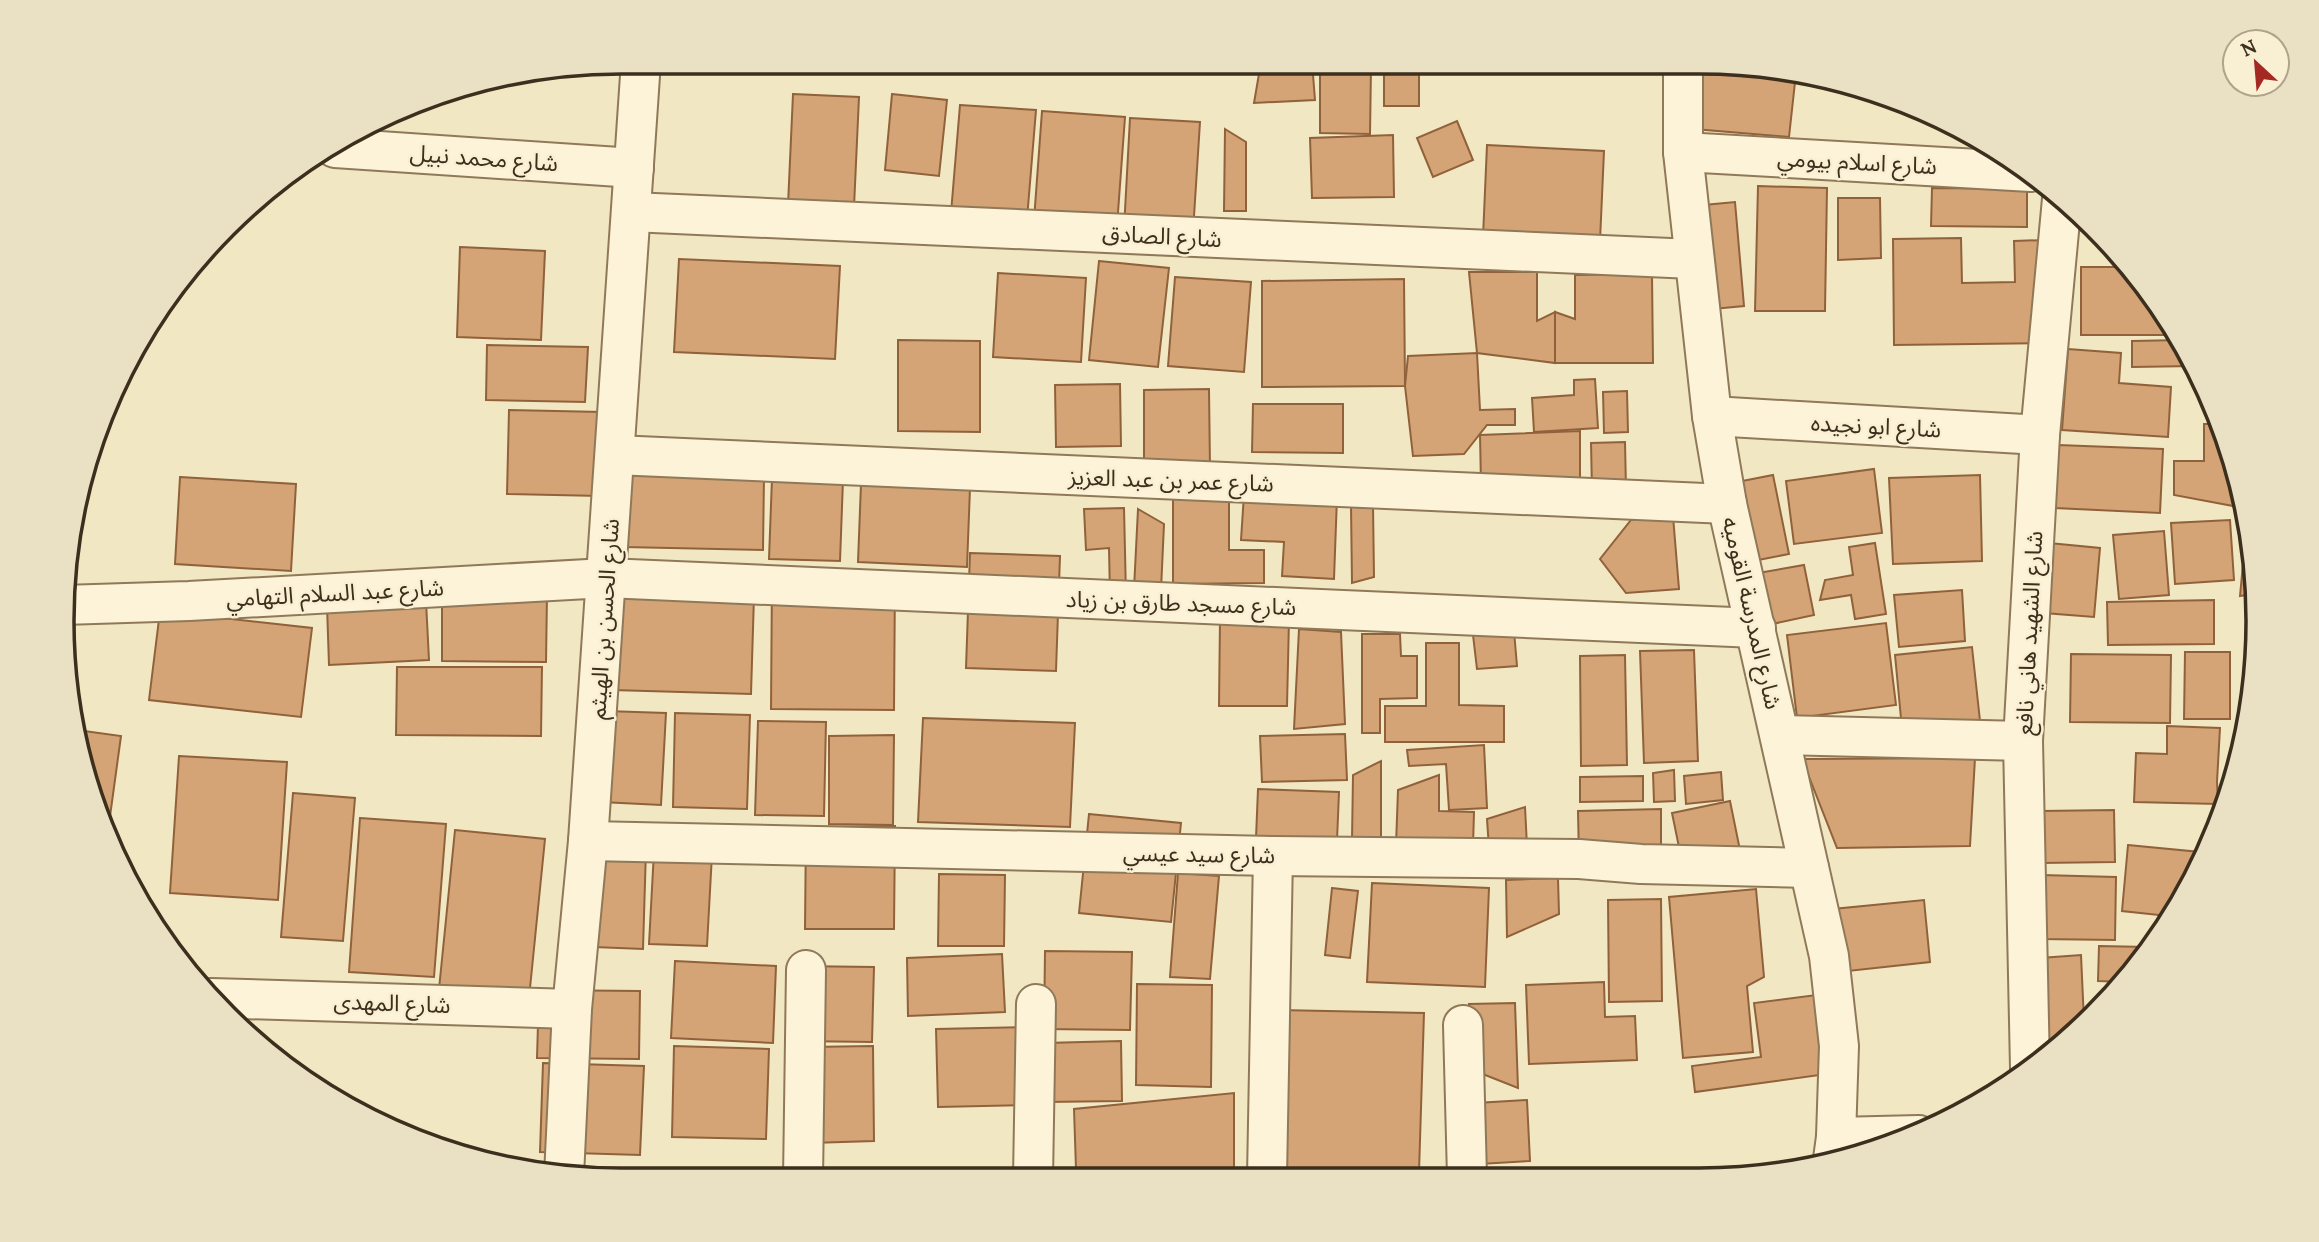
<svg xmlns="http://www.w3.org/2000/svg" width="2319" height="1242" viewBox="0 0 2319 1242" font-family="Lora,'Noto Sans Arabic',serif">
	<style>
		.building { fill: #d4a376; stroke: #90623b; stroke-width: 2 }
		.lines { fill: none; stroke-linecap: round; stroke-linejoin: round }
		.minor-casing { stroke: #8f7958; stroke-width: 42 }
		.minor { stroke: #fcf3d8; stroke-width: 38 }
		.labels { text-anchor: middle; stroke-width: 5; stroke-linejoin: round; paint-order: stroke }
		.street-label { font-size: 23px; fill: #3d2f1d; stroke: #f9f0d4 }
		.rim { fill: none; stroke: #3d2f1d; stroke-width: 3.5 }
	</style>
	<rect width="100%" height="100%" fill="#f2e7c3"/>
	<!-- building -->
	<g class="building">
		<polygon points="1261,62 1312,62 1315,100 1254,103"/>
		<polygon points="1320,62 1419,62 1419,106 1384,106 1384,68 1371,68 1370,134 1320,133"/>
		<polygon points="1694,62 1734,62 1796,73 1789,137 1694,129"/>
		<polygon points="793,94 859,97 854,207 788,205"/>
		<polygon points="892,94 947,100 939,176 885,170"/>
		<polygon points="960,105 1036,110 1027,219 951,213"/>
		<polygon points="1042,111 1125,117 1117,226 1034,220"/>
		<polygon points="1130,118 1200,122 1193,232 1124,229"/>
		<polygon points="1457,121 1473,160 1433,177 1417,138"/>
		<polygon points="1225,129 1246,142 1246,211 1224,211"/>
		<polygon points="1393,135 1394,197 1312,198 1310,138"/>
		<polygon points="1487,145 1604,151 1600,241 1483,237"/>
		<polygon points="1758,186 1827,188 1825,311 1755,311"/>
		<polygon points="1932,188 2027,189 2027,227 1931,226"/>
		<polygon points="1838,198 1880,198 1881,258 1838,260"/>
		<polygon points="1735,202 1744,306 1713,309 1704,205"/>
		<polygon points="2078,214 2096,231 2077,230"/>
		<polygon points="1961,238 1962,283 2015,282 2014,241 2045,240 2046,343 1894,345 1893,239"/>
		<polygon points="460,247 545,251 541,340 457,337"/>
		<polygon points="679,259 840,266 835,359 674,352"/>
		<polygon points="1099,261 1169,268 1158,367 1089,360"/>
		<polygon points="2081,267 2130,267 2170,324 2170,335 2081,335"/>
		<polygon points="1469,272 1537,272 1537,321 1555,312 1555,363 1477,353"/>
		<polygon points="998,273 1086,278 1081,362 993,357"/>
		<polygon points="1652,274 1653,363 1555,363 1555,312 1575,319 1575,275"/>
		<polygon points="1175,277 1251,282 1244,372 1168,366"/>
		<polygon points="1404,279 1405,386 1262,387 1262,281"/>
		<polygon points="898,340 980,341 980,432 898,431"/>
		<polygon points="2182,340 2194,366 2132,367 2132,341"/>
		<polygon points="487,345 588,347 585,402 486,400"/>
		<polygon points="2068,349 2121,353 2119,383 2171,387 2168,437 2062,430"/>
		<polygon points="1477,353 1480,410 1515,409 1515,425 1487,425 1464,454 1413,456 1405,386 1408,356"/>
		<polygon points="1595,379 1598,428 1534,432 1532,398 1574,395 1574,380"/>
		<polygon points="1120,384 1121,446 1056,447 1055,385"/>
		<polygon points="1209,389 1210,468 1144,469 1144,390"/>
		<polygon points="1627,391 1628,432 1604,433 1603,392"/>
		<polygon points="1253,404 1343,404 1343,453 1252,452"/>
		<polygon points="509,410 602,412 600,496 507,494"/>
		<polygon points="2204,424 2220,424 2228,441 2234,465 2233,506 2174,495 2174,461 2204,461"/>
		<polygon points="1580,431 1580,482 1481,485 1480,435"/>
		<polygon points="1625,442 1626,489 1592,490 1591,443"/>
		<polygon points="2058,445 2163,449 2160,513 2055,508"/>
		<polygon points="1874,469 1882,533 1794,544 1786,481"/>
		<polygon points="626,472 764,476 763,550 624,547"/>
		<polygon points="1773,475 1789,554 1753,561 1737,482"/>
		<polygon points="1980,475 1982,561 1893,564 1889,478"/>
		<polygon points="180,477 296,484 291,571 175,564"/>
		<polygon points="772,478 843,480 840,561 769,559"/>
		<polygon points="861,484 970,488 967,567 858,562"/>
		<polygon points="1244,494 1337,497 1334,579 1282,576 1284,542 1241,540"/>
		<polygon points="1173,498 1229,498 1229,550 1264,550 1264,583 1173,584"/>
		<polygon points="1373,505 1374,577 1352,583 1351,506"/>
		<polygon points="1124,508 1126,596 1110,597 1109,548 1086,550 1084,509"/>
		<polygon points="1138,509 1164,524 1161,590 1134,589"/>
		<polygon points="1673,516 1679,589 1626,593 1600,559 1631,520"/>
		<polygon points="2230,520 2234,580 2175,584 2171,523"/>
		<polygon points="2247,521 2253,548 2254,594 2240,596"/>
		<polygon points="2164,531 2169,595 2119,599 2113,535"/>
		<polygon points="1875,543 1886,614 1855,619 1851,595 1820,600 1825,580 1853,575 1849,547"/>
		<polygon points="2049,543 2100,548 2094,617 2044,613"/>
		<polygon points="970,553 1060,556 1056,671 966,668"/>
		<polygon points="1804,565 1814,615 1768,625 1758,573"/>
		<polygon points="772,574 895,575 894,710 771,709"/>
		<polygon points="1962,590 1965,641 1899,647 1894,595"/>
		<polygon points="615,592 754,596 751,694 612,690"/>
		<polygon points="442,594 547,595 546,662 442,661"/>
		<polygon points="2214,600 2214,644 2108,645 2107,602"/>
		<polygon points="426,601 429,660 329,665 327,606"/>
		<polygon points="160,611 312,628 301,717 149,700"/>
		<polygon points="1220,619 1289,620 1287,706 1219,706"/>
		<polygon points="1886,623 1896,705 1797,718 1787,635"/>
		<polygon points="1299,629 1341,632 1345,724 1294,729"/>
		<polygon points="1514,631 1517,666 1477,669 1473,635"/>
		<polygon points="1362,634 1400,634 1401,656 1417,656 1417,698 1380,699 1380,733 1362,733"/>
		<polygon points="1426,643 1459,643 1459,705 1504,706 1504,742 1385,742 1385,706 1426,706"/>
		<polygon points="1972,647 1980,721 1902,729 1895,655"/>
		<polygon points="1694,650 1698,761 1644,763 1640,651"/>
		<polygon points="2185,652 2230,652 2230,719 2184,719"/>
		<polygon points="2071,654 2171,655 2170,723 2070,722"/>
		<polygon points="1625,655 1627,765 1581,766 1580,656"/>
		<polygon points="397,667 542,667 541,736 396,735"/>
		<polygon points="2243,677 2253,677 2243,741"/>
		<polygon points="606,711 666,713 661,805 601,802"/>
		<polygon points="675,713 750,715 747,809 673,807"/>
		<polygon points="923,718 1075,723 1070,827 918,822"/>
		<polygon points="758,721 826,722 824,816 755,815"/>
		<polygon points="2167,726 2220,728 2217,782 2218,804 2134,802 2136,753 2167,754"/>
		<polygon points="77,730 121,736 108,831"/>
		<polygon points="1345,734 1347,780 1262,782 1260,736"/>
		<polygon points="894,735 893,825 829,824 829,736"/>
		<polygon points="1484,745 1487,808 1449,810 1446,764 1409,766 1407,750"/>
		<polygon points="179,756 287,762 278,900 170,893"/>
		<polygon points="1975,758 1970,846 1837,848 1802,759"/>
		<polygon points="1381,761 1381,840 1352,840 1353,775"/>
		<polygon points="1674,770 1675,801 1654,802 1653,773"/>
		<polygon points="1721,772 1723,800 1686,804 1684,776"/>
		<polygon points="1439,775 1439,811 1474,812 1473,846 1396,845 1398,790"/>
		<polygon points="1643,776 1643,801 1580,802 1580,777"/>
		<polygon points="1258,789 1339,792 1337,841 1256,838"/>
		<polygon points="293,793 355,798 343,941 281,937"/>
		<polygon points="1730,801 1742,860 1680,852 1672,813"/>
		<polygon points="1525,807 1527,846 1489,848 1487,819"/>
		<polygon points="1661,809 1661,857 1579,859 1578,811"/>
		<polygon points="2114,810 2115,862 2041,863 2041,811"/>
		<polygon points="1089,814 1181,823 1171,922 1079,913"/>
		<polygon points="360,818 446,824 434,977 349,972"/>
		<polygon points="895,826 894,929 805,929 806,827"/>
		<polygon points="455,830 545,839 529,998 439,989"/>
		<polygon points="2128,845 2200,852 2198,872 2168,916 2122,911"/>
		<polygon points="572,847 646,849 643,949 569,946"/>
		<polygon points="654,851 712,854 707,946 649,944"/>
		<polygon points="1178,873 1219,876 1210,979 1170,977"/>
		<polygon points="939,874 1005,875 1004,946 938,946"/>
		<polygon points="2041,875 2116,877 2115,940 2040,939"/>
		<polygon points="1558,878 1559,914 1507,937 1506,880"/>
		<polygon points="1372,883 1489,888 1485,987 1367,982"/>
		<polygon points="1332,888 1358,891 1350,958 1325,955"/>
		<polygon points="1756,889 1764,977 1747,986 1753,1052 1683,1058 1669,897"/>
		<polygon points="1661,899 1662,1001 1609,1002 1608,900"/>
		<polygon points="1924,900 1930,962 1839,972 1833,909"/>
		<polygon points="2099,946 2147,947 2124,982 2098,981"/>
		<polygon points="1045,951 1132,952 1130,1030 1044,1029"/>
		<polygon points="1002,954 1005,1012 908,1016 907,958"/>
		<polygon points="2081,955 2084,1021 2044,1056 2040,958"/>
		<polygon points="675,961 776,966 773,1043 671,1038"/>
		<polygon points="798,966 874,967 872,1042 797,1041"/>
		<polygon points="1604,982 1605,1017 1635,1016 1637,1060 1529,1064 1526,985"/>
		<polygon points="1137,984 1212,985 1211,1087 1136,1085"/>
		<polygon points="539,990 640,991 639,1059 537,1058"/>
		<polygon points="1816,995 1827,1074 1695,1092 1692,1066 1761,1057 1754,1003"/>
		<polygon points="1515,1003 1518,1088 1470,1069 1469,1004"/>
		<polygon points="1279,1010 1424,1013 1419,1172 1276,1170"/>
		<polygon points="1026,1027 1028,1105 938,1107 936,1029"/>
		<polygon points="1121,1041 1122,1101 1046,1102 1045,1043"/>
		<polygon points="674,1046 769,1049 766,1139 672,1137"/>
		<polygon points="873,1046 874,1141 811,1143 809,1047"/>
		<polygon points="543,1063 644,1066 640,1155 540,1152"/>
		<polygon points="1234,1093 1234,1175 1076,1169 1074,1109"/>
		<polygon points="1527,1100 1530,1161 1480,1164 1476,1103"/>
	</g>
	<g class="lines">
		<defs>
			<g id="minor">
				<polyline points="1683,62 1683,152 1712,416 1727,504 1829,956 1839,1046 1836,1137 1833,1159"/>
				<polyline points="335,148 634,168"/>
				<polyline points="1683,152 2031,172"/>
				<polyline points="631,212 1693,259"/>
				<polyline points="1712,416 2040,435"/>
				<polyline points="615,455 1727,504"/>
				<polyline points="63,605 189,601 606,578 1756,628"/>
				<polyline points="1781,735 2023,741"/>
				<polyline points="588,841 1273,856 1579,859 1641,864 1809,868"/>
				<polyline points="211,998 572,1009"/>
				<polyline points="1463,1025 1467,1177"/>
				<polyline points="2030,1068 2023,741 2040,435 2062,199"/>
				<polyline points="1836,1137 1919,1135"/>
				<polyline points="564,1176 572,1009 588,841 641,61"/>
				<polyline points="1267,1177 1273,856"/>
				<polyline points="1033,1178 1036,1004"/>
				<polyline points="803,1179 806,970"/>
			</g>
		</defs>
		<!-- minor casing -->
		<use href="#minor" class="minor-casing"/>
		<!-- minor -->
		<use href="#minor" class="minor"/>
	</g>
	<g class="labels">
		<!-- street labels -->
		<g class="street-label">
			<text transform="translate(484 158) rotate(4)" y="8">شارع محمد نبيل</text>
			<text transform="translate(1857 162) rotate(3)" y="8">شارع اسلام بيومي</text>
			<text transform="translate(1162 236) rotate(3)" y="8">شارع الصادق</text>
			<text transform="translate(1876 426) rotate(3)" y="8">شارع ابو نجيده</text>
			<text transform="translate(1171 480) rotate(2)" y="8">شارع عمر بن عبد العزيز</text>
			<text transform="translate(335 593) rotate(-3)" y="8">شارع عبد السلام التهامي</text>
			<text transform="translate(1181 603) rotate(2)" y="8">شارع مسجد طارق بن زياد</text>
			<text transform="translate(1752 613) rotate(77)" y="8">شارع المدرسة القوميه</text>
			<text transform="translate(604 619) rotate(-86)" y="8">شارع الحسن بن الهيثم</text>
			<text transform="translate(2029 633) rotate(-87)" y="8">شارع الشهيد هاني نافع</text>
			<text transform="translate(1199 854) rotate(1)" y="8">شارع سيد عيسي</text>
			<text transform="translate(392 1003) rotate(2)" y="8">شارع المهدى</text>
		</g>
	</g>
	<!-- crop -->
	<path d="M0 0H2319V1242H0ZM621 74H1699A547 547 0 0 1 2246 621V621A547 547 0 0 1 1699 1168H621A547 547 0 0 1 74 621V621A547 547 0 0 1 621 74Z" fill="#eae1c5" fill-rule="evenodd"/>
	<path class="rim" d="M621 74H1699A547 547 0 0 1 2246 621V621A547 547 0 0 1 1699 1168H621A547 547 0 0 1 74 621V621A547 547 0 0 1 621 74Z"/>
	<!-- north arrow -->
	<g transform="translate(2256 63) rotate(334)"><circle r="33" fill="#f9f0d4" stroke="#aea38b" stroke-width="2"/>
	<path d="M0-5L12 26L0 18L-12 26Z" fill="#a42922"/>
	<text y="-10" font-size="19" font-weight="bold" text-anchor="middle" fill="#3d2f1d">N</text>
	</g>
</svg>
